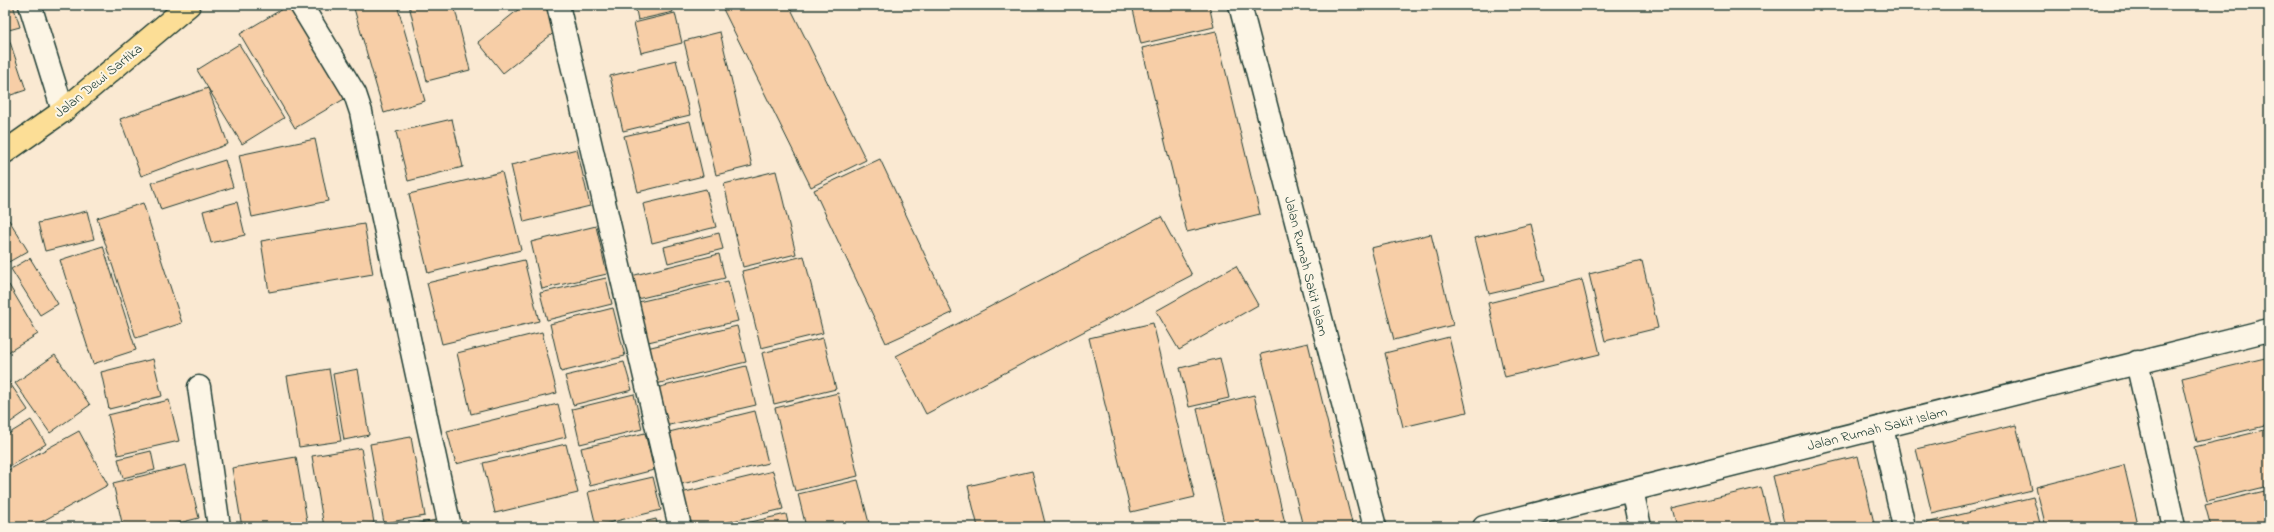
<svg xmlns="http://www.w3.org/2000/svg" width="2274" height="532" viewBox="0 0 2274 532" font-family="'Indie Flower',sans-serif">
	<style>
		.building { fill: #f7cea7; stroke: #1f3d34 }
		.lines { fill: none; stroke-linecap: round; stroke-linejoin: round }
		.minor-casing { stroke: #1f3d34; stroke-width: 25 }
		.major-casing { stroke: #1f3d34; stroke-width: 25 }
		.minor { stroke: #fcf5e5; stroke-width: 22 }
		.major { stroke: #fcde96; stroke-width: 22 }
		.labels { text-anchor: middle; stroke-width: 4; stroke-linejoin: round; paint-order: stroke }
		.street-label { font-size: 14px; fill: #1f3d34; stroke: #fcf5e5 }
	</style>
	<rect width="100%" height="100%" fill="#fae9d2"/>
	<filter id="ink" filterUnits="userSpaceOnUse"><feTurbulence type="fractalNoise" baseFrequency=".025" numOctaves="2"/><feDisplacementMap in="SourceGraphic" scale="8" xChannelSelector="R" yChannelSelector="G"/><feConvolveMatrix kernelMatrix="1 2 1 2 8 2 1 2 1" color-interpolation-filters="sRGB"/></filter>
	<g filter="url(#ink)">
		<!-- building -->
		<g class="building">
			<polygon points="5,5 13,5 20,27 5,31"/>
			<polygon points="289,5 298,5 351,95 295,128 240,34"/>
			<polygon points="353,5 397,5 425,101 384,113"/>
			<polygon points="409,5 454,5 470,70 427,81"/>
			<polygon points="524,5 543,5 561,27 503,73 478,42"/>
			<polygon points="635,5 671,5 673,12 638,20"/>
			<polygon points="721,5 789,5 866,160 811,187"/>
			<polygon points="1132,5 1209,5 1214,27 1141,44"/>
			<polygon points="675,13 682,43 641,53 634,23"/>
			<polygon points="1216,31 1260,214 1187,232 1142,48"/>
			<polygon points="720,32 752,166 716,175 684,41"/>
			<polygon points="8,36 26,90 5,97 5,37"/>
			<polygon points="239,44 284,118 242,144 197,70"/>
			<polygon points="676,60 690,115 623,131 610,76"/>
			<polygon points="208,88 228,144 141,176 120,119"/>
			<polygon points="452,119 463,167 408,181 396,132"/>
			<polygon points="690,121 703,176 638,192 624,136"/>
			<polygon points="315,139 328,201 252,217 239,155"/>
			<polygon points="577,149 590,206 524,222 511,165"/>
			<polygon points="880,159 952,313 886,343 814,190"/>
			<polygon points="225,160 233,187 161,210 152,183"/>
			<polygon points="776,171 796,254 743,267 724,184"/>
			<polygon points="502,172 521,250 428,273 409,194"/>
			<polygon points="706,189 716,227 652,243 643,204"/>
			<polygon points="237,202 245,235 211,243 203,211"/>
			<polygon points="143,203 182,323 136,338 97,218"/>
			<polygon points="87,211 94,239 45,251 38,223"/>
			<polygon points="1161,217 1192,275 926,414 896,356"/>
			<polygon points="9,220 28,251 7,263 5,259 5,222"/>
			<polygon points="364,224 373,274 269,292 261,241"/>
			<polygon points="1531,224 1545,281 1489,294 1475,238"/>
			<polygon points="596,226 607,274 542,289 531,242"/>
			<polygon points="719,233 723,249 668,263 664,247"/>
			<polygon points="1431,234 1453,325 1394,340 1371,248"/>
			<polygon points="103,246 136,350 93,364 60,260"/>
			<polygon points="719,254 725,278 633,300 627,277"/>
			<polygon points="804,256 823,333 761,348 742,271"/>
			<polygon points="30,258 58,304 40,315 11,269"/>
			<polygon points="524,260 539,321 442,344 427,283"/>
			<polygon points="1642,261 1658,328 1605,341 1589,274"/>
			<polygon points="1236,266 1258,305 1179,350 1156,311"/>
			<polygon points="606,278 612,304 547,320 540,293"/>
			<polygon points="1582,280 1600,354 1505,377 1488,303"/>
			<polygon points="728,281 738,321 644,343 634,303"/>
			<polygon points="9,285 38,334 5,354 5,287"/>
			<polygon points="613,308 625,356 561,372 550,324"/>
			<polygon points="1153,323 1195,497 1131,512 1089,338"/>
			<polygon points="737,326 746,362 656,384 647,348"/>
			<polygon points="542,332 557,393 471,414 457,353"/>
			<polygon points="1449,337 1467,412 1403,427 1385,353"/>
			<polygon points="823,338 836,389 774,404 762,353"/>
			<polygon points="1308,343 1353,527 1303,527 1261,354"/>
			<polygon points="55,355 90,405 50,433 15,383"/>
			<polygon points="1220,358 1229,398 1189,407 1180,368"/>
			<polygon points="2265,358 2269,375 2269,425 2197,442 2182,378"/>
			<polygon points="153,359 162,396 109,409 101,372"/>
			<polygon points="624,362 632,390 573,405 565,376"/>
			<polygon points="746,366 756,405 665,426 656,388"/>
			<polygon points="329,369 341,441 299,447 287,376"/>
			<polygon points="358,369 369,435 344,440 333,374"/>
			<polygon points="5,376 28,410 5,426"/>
			<polygon points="838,393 858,476 795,491 775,408"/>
			<polygon points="634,394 642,429 580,444 572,409"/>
			<polygon points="1254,395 1286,527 1225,527 1197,409"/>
			<polygon points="169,400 179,441 118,455 108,415"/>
			<polygon points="558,404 566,437 456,464 447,431"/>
			<polygon points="755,411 768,463 678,485 665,433"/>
			<polygon points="31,420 46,444 5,469 5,436"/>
			<polygon points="2016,425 2032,490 1932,514 1916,449"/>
			<polygon points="2269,429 2269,486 2207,501 2194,447"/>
			<polygon points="79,431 108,485 32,527 5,527 5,472"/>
			<polygon points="645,433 654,470 590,486 581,448"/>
			<polygon points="411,437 425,516 384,523 370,444"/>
			<polygon points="566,444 578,493 495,513 483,463"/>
			<polygon points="361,448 374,523 352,527 324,527 312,456"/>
			<polygon points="151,451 155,470 123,478 118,459"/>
			<polygon points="1858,456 1875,527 1785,527 1773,476"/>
			<polygon points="296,457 308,527 242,527 232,468"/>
			<polygon points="186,465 199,518 163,527 123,527 113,483"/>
			<polygon points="2124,465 2138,525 2130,527 2046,527 2036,487"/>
			<polygon points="773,471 783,509 708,527 689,527 681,493"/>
			<polygon points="1032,471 1046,527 978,527 968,486"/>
			<polygon points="653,477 661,510 596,526 588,492"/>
			<polygon points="858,480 870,527 806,527 798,494"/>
			<polygon points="1761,487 1771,527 1677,527 1672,508"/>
			<polygon points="2269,490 2269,527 2211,527 2205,505"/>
			<polygon points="2033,497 2041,527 1927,527 1926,523"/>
			<polygon points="786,514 789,527 729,527"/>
			<polygon points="656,519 658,527 624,527"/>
			<polygon points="437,520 438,527 413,527 413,524"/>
		</g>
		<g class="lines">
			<defs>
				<g id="minor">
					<polyline points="30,5 63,111"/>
					<polyline points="301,5 355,94 361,112 371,163 450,527"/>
					<polyline points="558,5 680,527"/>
					<polyline points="1240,5 1375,527"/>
					<polyline points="2137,362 2174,527"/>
					<polyline points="199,387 219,527"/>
					<polyline points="1882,427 1904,527"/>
					<polyline points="1632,490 1640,527"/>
					<polyline points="1484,527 2269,330"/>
				</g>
				<polyline id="major" points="5,152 63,111 189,5"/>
			</defs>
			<!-- minor casing -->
			<use href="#minor" class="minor-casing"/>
			<!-- major casing -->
			<use href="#major" class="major-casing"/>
			<!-- minor -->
			<use href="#minor" class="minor"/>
			<!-- major -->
			<use href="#major" class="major"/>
		</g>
	</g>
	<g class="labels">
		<!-- street labels -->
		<g class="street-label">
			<text transform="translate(98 80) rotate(-39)" y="5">Jalan Dewi Sartika</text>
			<text transform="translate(1307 266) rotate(76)" y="5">Jalan Rumah Sakit Islam</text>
			<text transform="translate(1877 428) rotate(-14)" y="5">Jalan Rumah Sakit Islam</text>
		</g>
	</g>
	<!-- margin -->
	<rect width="2274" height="532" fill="none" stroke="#fcf5e5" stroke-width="20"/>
	<rect x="10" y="10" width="2254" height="512" fill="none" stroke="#1f3d34" stroke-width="1.5" filter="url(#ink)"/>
</svg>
